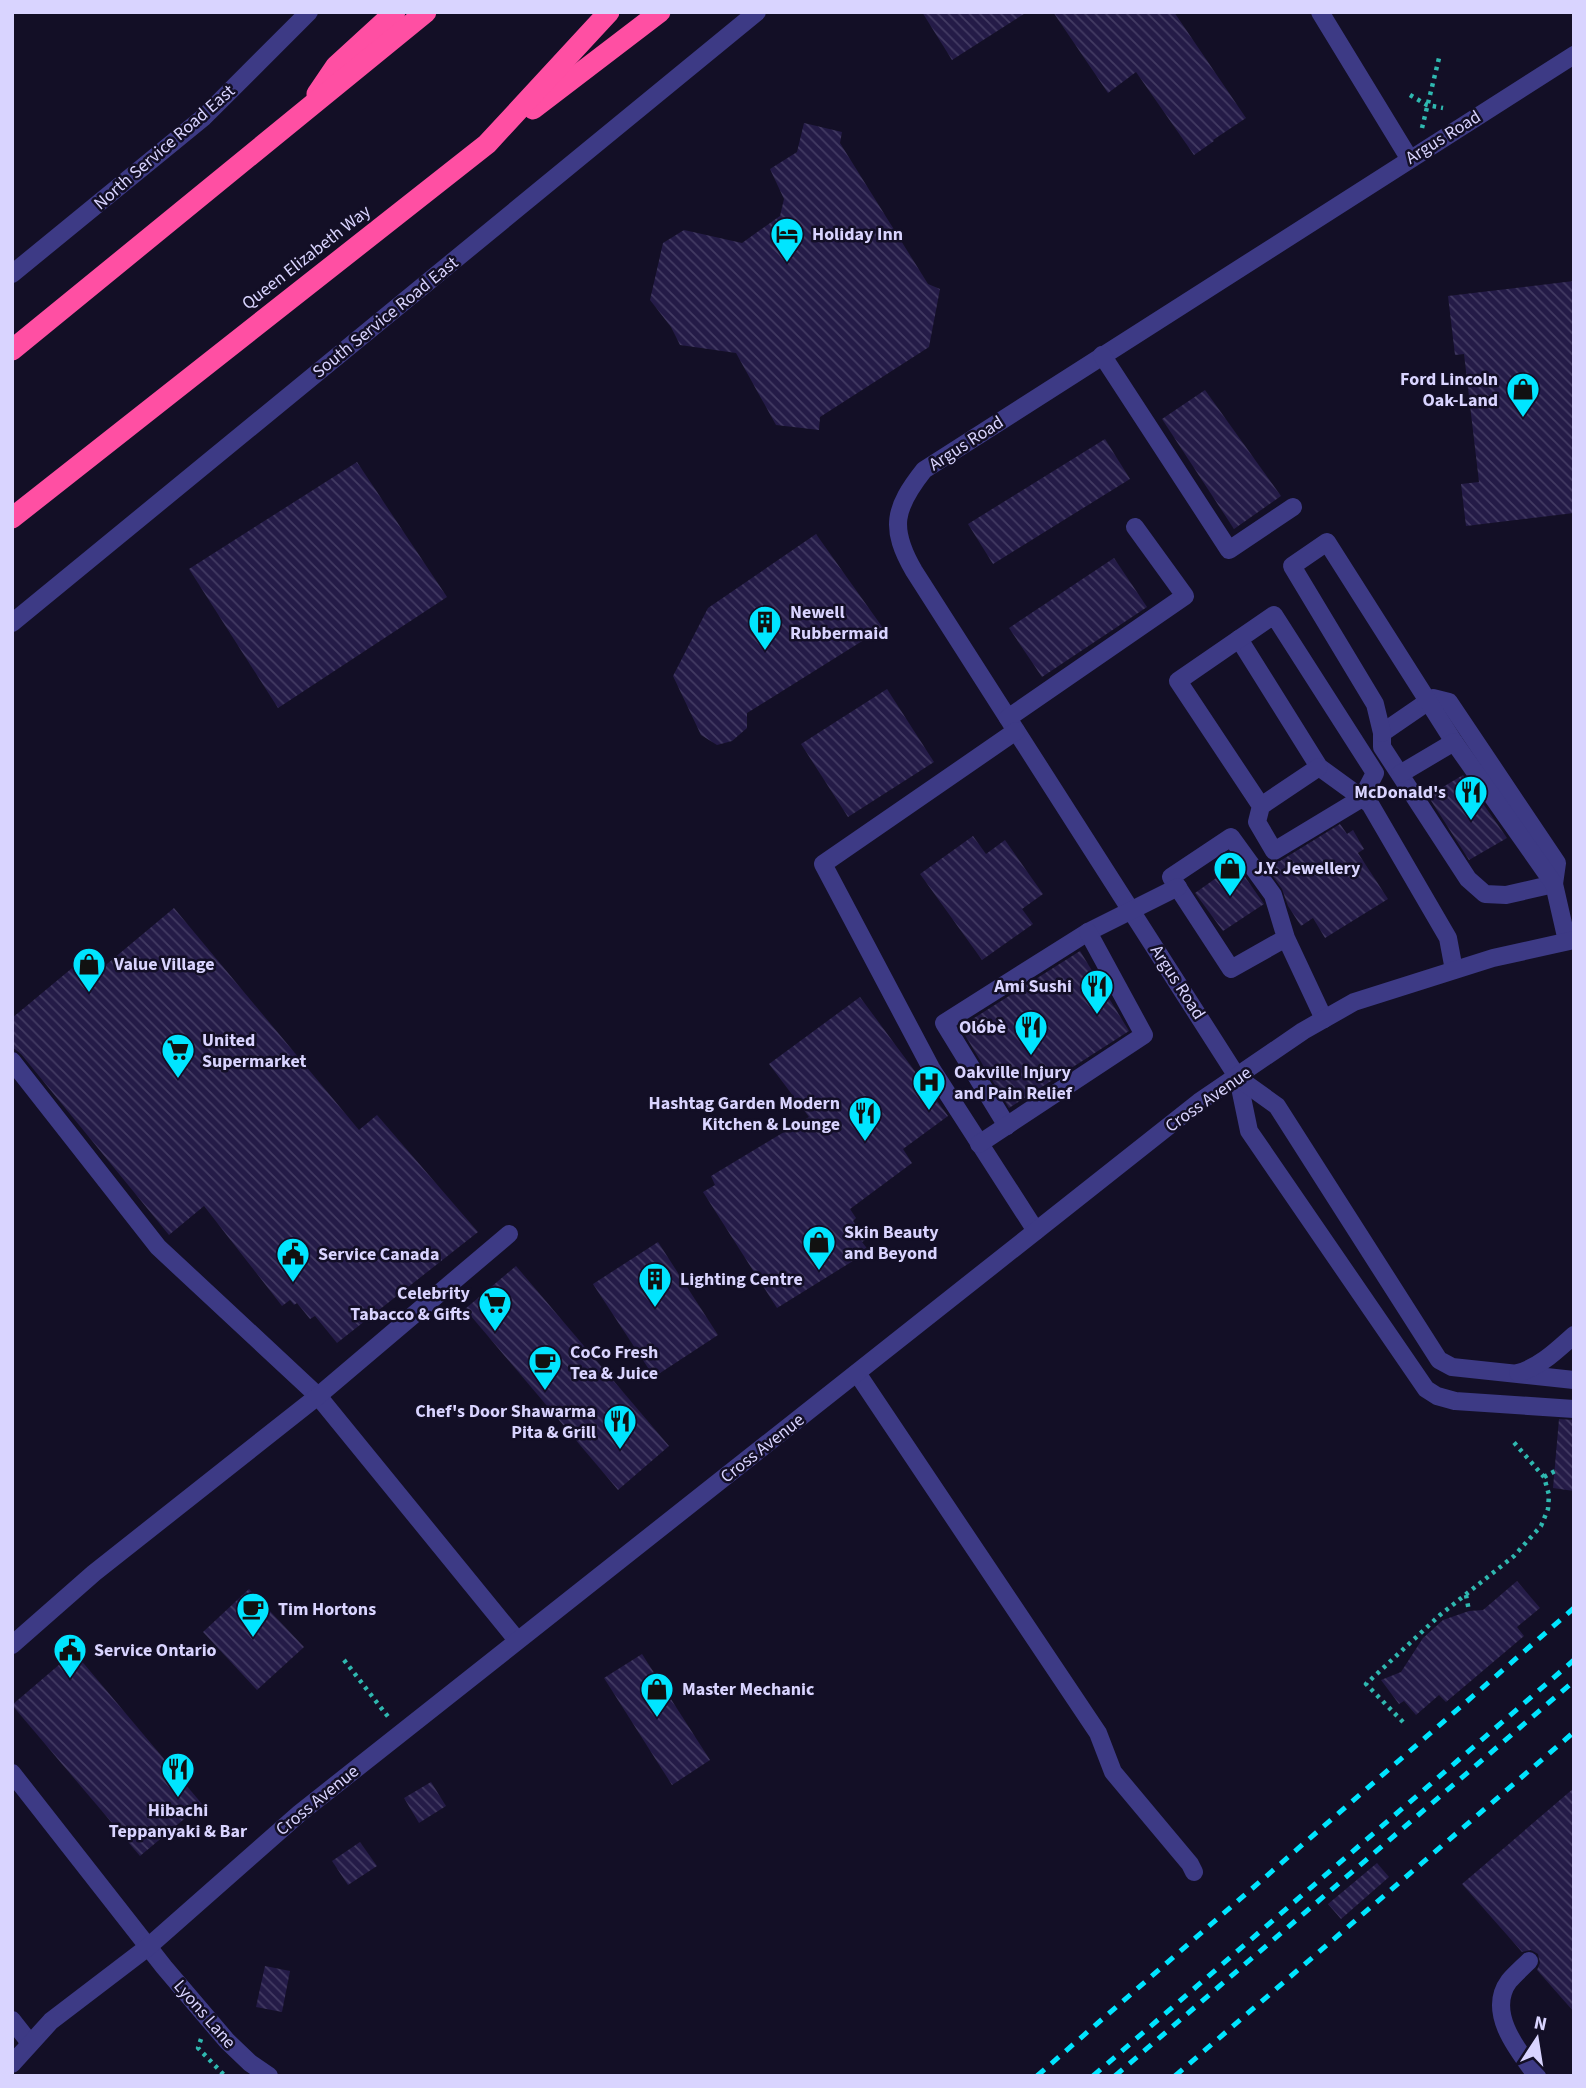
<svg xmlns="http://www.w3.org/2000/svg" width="1586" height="2088" viewBox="0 0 1586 2088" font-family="'Source Sans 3',sans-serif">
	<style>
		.building { fill: url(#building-back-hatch) }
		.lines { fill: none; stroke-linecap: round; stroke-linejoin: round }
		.path { stroke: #2fb8b0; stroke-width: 4.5; stroke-dasharray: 3.5 5; stroke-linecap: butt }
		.minor { stroke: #3d3a85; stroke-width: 18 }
		.highway { stroke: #ff4fa3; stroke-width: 21 }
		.rail { stroke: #00e5ff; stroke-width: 5; stroke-dasharray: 10 9; stroke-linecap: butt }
		.labels { text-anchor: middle; stroke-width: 5; stroke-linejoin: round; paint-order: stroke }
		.street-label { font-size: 18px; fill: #d9d4ff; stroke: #130f26 }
		.poi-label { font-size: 18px; font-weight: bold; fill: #d9d4ff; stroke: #130f26; text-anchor: start }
	</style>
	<defs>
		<pattern id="building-back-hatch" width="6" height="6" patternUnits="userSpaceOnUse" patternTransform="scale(1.75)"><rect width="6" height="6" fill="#241b47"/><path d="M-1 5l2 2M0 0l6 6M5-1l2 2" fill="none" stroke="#433b63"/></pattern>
	</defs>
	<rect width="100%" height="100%" fill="#130f26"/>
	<!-- building -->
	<g class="building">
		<polygon points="922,12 1027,12 952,60"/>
		<polygon points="1053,12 1174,12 1246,118 1213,140 1214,141 1194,155 1136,72 1108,93"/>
		<polygon points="804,123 842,132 840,143 928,284 940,289 929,347 820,417 819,430 776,425 736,353 680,345 671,327 650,300 663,243 684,230 742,243 780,216 784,199 770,169 797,152"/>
		<polygon points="1574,281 1574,513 1466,526 1461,484 1479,482 1464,354 1455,355 1448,296"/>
		<polygon points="1205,390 1281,496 1234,529 1162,419"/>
		<polygon points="1105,439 1130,479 993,564 968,524"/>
		<polygon points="357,462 447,597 278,708 189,569"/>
		<polygon points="816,534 883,628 747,713 747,728 732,741 717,745 701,735 673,676 708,608"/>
		<polygon points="1114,558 1147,607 1042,677 1009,628"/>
		<polygon points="887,689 934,762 848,817 801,744"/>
		<polygon points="1463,775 1507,838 1469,860 1428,796"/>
		<polygon points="1340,824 1347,834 1353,830 1364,849 1358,853 1388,899 1325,938 1313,918 1301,926 1288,906 1282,889 1264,864 1269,861 1280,861"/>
		<polygon points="973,836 986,854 1005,840 1043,894 1022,909 1033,924 982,960 920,874"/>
		<polygon points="1236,864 1264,904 1223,931 1195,893"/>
		<polygon points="174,908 359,1130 377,1115 478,1232 337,1343 315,1316 310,1319 297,1303 294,1305 290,1300 282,1306 204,1206 169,1235 21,1054 12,1047 12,1018 83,959 95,974"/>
		<polygon points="1080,951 1129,1031 1009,1108 960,1027"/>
		<polygon points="860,997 948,1116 903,1149 912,1163 850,1209 856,1218 853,1221 867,1239 862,1242 869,1251 777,1308 703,1192 715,1185 711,1176 809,1117 769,1064"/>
		<polygon points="658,1242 718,1335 654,1377 593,1284"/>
		<polygon points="516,1266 669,1446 618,1490 465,1309"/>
		<polygon points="1559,1419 1574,1420 1574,1491 1553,1488"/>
		<polygon points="1517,1581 1540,1608 1517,1627 1524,1636 1446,1702 1439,1695 1416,1715 1404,1701 1399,1704 1381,1680 1401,1672 1423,1638 1443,1620 1469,1611 1483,1610"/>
		<polygon points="249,1589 304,1647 257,1690 203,1632"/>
		<polygon points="74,1652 202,1804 140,1856 12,1705"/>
		<polygon points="642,1654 710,1760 672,1785 604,1678"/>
		<polygon points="431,1782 446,1806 419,1823 404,1798"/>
		<polygon points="1574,1788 1574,2012 1537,1970 1540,1963 1538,1954 1531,1950 1522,1952 1462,1884"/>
		<polygon points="360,1842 377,1866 348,1885 332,1861"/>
		<polygon points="1377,1863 1389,1877 1341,1919 1328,1904"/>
		<polygon points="265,1966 290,1971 282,2012 256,2007"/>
	</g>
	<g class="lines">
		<!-- path -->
		<g class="path">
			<polyline points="1410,95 1427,105 1443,108"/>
			<polyline points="1422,128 1440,54"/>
			<polyline points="1544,1477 1555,1471"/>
			<polyline points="1466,1595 1469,1611"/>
			<polyline points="344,1660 389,1718"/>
			<polyline points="1403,1722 1366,1684 1440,1615 1514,1556 1541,1526 1548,1509 1549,1495 1544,1477 1511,1439"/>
			<polyline points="201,2039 198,2048 225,2076"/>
		</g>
		<!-- minor -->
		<g class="minor">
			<polyline points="1320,12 1409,158"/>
			<path d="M1574,55L924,470C894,508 889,528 914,571L1238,1078L1249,1131L1426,1389L1437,1396L1455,1401L1574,1409"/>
			<polyline points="12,274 204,117 309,12"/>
			<polyline points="1102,355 1229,550 1293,507"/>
			<polyline points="12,623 757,12"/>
			<polyline points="1239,639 1319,767 1370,804 1448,938 1454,970"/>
			<polygon points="1433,698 1449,702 1557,863 1554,884 1506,895 1485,894 1468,879 1382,747 1382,733"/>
			<polyline points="1008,718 1185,596 1135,527"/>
			<polyline points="1016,731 823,864 931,1068 1036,1231"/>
			<polyline points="1382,733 1375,704 1292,566 1327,542 1454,742"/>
			<polyline points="1400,774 1454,742 1554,884 1567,941"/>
			<polyline points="1261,806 1257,822 1274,851 1362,798 1375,773 1274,615 1178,681 1261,806 1319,767"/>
			<polyline points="1286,938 1231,969 1171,877 1231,837 1273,895 1286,938 1324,1019"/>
			<polyline points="12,1061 158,1247 318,1396 517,1640"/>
			<polyline points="1238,1078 1277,1106 1439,1360 1452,1367 1574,1380"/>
			<polyline points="1007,1126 944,1023 1088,932 1178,887"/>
			<polyline points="979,1144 1144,1035 1088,932"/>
			<polyline points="857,1373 1098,1733 1113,1772 1190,1864 1194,1872"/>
			<path d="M1518,1373C1540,1367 1557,1350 1574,1335"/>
			<polyline points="12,1645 94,1573 318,1396 509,1234"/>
			<polyline points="12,1773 164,1967 227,2041 250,2063 269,2076"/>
			<path d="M1529,1961C1523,1967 1515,1974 1509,1981C1486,2012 1518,2051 1537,2076"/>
			<polyline points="12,2020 30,2043"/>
			<polyline points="12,2064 51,2021 148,1947 300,1813 1199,1102 1303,1031 1354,1002 1493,958 1574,940"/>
		</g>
		<!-- highway -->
		<g class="highway">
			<polyline points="317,94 336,66 395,12"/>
			<polyline points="533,109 660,12"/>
			<polyline points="12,350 426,12"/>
			<polyline points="12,518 487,144 609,12"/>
		</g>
		<!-- rail -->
		<g class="rail">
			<polyline points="1037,2076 1574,1608"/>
			<polyline points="1093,2076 1574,1660"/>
			<polyline points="1115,2076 1574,1681"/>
			<polyline points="1175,2076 1574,1732"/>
		</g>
	</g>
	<!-- icons -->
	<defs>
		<symbol id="hotel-pin" viewBox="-11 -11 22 30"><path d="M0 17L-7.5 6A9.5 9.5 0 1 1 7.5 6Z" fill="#00e5ff" stroke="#130f26"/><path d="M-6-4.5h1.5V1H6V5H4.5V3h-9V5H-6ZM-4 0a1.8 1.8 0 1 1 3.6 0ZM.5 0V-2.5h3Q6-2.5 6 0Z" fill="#111"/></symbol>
		<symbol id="shop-pin" viewBox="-11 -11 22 30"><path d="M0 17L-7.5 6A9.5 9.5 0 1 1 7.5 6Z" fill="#00e5ff" stroke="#130f26"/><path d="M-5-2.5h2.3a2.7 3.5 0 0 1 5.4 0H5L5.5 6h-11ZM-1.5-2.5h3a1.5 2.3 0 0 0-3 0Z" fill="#111"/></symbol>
		<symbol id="building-pin" viewBox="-11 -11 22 30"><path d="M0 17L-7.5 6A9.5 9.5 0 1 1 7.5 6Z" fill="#00e5ff" stroke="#130f26"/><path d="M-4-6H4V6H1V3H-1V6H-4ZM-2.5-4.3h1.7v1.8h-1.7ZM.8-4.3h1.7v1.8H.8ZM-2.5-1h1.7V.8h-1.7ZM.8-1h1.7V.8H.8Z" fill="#111"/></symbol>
		<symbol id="restaurant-pin" viewBox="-11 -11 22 30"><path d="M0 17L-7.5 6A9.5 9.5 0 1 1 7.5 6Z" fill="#00e5ff" stroke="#130f26"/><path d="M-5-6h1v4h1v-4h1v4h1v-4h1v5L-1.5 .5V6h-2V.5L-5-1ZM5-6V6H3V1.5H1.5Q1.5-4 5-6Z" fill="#111"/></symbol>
		<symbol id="supermarket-pin" viewBox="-11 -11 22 30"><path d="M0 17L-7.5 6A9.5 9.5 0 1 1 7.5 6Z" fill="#00e5ff" stroke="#130f26"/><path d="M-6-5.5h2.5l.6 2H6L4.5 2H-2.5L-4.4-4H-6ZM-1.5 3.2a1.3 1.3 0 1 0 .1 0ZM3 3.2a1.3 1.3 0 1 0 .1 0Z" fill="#111"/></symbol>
		<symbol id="hospital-pin" viewBox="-11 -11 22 30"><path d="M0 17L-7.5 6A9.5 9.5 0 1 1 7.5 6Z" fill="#00e5ff" stroke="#130f26"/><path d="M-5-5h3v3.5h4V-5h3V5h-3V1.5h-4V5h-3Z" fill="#111"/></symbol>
		<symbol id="civic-pin" viewBox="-11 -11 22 30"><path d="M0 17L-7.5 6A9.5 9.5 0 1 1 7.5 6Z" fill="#00e5ff" stroke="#130f26"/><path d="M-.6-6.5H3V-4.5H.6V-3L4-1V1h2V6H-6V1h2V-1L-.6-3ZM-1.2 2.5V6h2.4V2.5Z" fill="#111"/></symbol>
		<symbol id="cafe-pin" viewBox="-11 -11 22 30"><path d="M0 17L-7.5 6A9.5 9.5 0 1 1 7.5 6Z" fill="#00e5ff" stroke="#130f26"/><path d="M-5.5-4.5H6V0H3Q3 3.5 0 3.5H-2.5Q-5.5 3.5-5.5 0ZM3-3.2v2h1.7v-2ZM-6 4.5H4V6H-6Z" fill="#111"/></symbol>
	</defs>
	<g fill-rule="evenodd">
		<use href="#hotel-pin" x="768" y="215" width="38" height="52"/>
		<use href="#shop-pin" x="1504" y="370" width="38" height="52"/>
		<use href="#building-pin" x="746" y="603" width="38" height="52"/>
		<use href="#restaurant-pin" x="1452" y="773" width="38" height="52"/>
		<use href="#shop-pin" x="1211" y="849" width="38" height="52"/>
		<use href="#shop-pin" x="70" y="945" width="38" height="52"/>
		<use href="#restaurant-pin" x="1078" y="967" width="38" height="52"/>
		<use href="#restaurant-pin" x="1012" y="1008" width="38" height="52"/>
		<use href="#supermarket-pin" x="159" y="1031" width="38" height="52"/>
		<use href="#hospital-pin" x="910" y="1063" width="38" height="52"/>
		<use href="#restaurant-pin" x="846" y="1094" width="38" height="52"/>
		<use href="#shop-pin" x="800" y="1223" width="38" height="52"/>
		<use href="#civic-pin" x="274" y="1235" width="38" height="52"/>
		<use href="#building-pin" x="636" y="1260" width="38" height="52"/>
		<use href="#supermarket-pin" x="476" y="1284" width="38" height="52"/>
		<use href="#cafe-pin" x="526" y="1343" width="38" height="52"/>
		<use href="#restaurant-pin" x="601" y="1402" width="38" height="52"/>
		<use href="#cafe-pin" x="234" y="1590" width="38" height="52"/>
		<use href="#civic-pin" x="51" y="1631" width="38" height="52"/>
		<use href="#shop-pin" x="638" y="1670" width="38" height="52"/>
		<use href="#restaurant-pin" x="159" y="1750" width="38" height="52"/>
	</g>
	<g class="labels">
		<!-- street labels -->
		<g class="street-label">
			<text transform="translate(1443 137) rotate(-32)" y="6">Argus Road</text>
			<text transform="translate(164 147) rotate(-41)" y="6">North Service Road East</text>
			<text transform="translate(306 257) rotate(-38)" y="6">Queen Elizabeth Way</text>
			<text transform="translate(385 317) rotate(-39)" y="6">South Service Road East</text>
			<text transform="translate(966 443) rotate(-33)" y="6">Argus Road</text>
			<text transform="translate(1178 982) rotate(57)" y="6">Argus Road</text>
			<text transform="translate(1208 1099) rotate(-35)" y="6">Cross Avenue</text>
			<text transform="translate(762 1448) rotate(-38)" y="6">Cross Avenue</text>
			<text transform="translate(317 1800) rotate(-39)" y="6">Cross Avenue</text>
			<text transform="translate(205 2014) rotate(49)" y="6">Lyons Lane</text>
		</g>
		<!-- poi labels -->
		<g class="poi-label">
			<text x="812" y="240">Holiday Inn</text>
			<text x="1498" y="385" text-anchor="end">Ford Lincoln<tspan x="1498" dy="21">Oak-Land</tspan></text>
			<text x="790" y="618">Newell<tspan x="790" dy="21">Rubbermaid</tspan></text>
			<text x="1446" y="798" text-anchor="end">McDonald's</text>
			<text x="1254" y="874">J.Y. Jewellery</text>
			<text x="114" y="970">Value Village</text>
			<text x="1072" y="992" text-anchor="end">Ami Sushi</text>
			<text x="1006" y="1033" text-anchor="end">Olóbè</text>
			<text x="202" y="1046">United<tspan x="202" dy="21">Supermarket</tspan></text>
			<text x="954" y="1078">Oakville Injury<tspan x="954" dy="21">and Pain Relief</tspan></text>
			<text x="840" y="1109" text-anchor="end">Hashtag Garden Modern<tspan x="840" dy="21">Kitchen &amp; Lounge</tspan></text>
			<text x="844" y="1238">Skin Beauty<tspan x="844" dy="21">and Beyond</tspan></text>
			<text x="318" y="1260">Service Canada</text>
			<text x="680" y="1285">Lighting Centre</text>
			<text x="470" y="1299" text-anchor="end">Celebrity<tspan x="470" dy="21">Tabacco &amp; Gifts</tspan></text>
			<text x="570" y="1358">CoCo Fresh<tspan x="570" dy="21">Tea &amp; Juice</tspan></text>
			<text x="596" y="1417" text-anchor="end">Chef's Door Shawarma<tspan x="596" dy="21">Pita &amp; Grill</tspan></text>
			<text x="278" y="1615">Tim Hortons</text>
			<text x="94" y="1656">Service Ontario</text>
			<text x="682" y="1695">Master Mechanic</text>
			<text x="178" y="1816" text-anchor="middle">Hibachi<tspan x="178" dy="21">Teppanyaki &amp; Bar</tspan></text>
		</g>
	</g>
	<!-- border -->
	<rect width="1586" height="2088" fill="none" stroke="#d9d4ff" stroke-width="28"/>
	<!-- north arrow -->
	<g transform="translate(1537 2039) rotate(12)" stroke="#130f26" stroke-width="5" paint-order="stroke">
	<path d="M0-5L12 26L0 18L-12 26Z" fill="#d9d4ff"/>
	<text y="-10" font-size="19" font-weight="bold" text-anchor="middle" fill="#d9d4ff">N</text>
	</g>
</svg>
